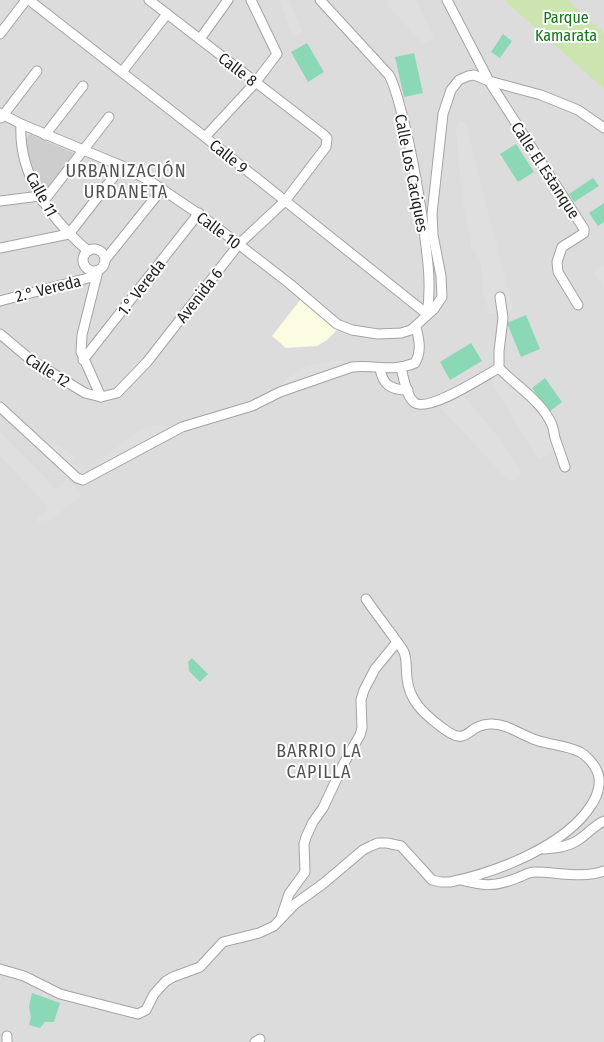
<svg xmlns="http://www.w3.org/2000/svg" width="604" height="1042" viewBox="0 0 604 1042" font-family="'Fira Sans Condensed',sans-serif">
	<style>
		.residential { fill: #dddcdc }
		.education { fill: #fcfce2 }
		.religious { fill: #cdcdcd }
		.grass { fill: #cce5b0 }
		.pitch { fill: #8bd8b7 }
		.parking { fill: #dfdfdf }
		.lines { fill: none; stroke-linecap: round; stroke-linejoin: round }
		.street-casing { stroke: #a3a3a3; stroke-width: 11 }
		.street { stroke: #fff; stroke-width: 9 }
		.labels { text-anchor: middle; stroke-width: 4; stroke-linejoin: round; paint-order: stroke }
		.park-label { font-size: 16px; fill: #157619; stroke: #fff }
		.street-label { font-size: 16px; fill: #1f1f1f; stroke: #fff }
		.neighbourhood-label { font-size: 18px; letter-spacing: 1px; fill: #525252; stroke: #fff }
	</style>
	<rect width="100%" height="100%" fill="#efece6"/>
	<!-- residential -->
	<rect class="residential" x="0" y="0" width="604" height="1042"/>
	<!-- education -->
	<polygon class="education" points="301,299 337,330 327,340 317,346 286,348 272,336"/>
	<!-- religious -->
	<polygon class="religious" points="30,134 76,154 45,193 34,172 27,152 25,141"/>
	<!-- grass -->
	<polygon class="grass" points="504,0 568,0 604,33 604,89"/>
	<!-- pitch -->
	<g class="pitch">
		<polygon points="503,34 512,41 500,58 491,52"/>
		<polygon points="307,43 324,72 308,82 291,52"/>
		<polygon points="414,53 423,93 404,97 395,57"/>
		<polygon points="516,144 534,172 518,182 500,154"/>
		<polygon points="593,178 599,186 574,202 569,194"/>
		<polygon points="604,203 604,222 598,226 589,213"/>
		<polygon points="526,315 540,349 521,357 507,323"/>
		<polygon points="471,343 482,361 450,380 440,362"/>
		<polygon points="545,378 562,402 549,412 532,388"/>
		<polygon points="192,658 208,674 200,682 189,671 188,662"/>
		<polygon points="32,993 60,1003 54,1022 45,1022 40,1028 29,1025 31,1017 29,1007"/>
	</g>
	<!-- parking -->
	<g class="parking">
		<polygon points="279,0 289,0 303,33 293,37"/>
		<polygon points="388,0 416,0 434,38 423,44 390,8 388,4"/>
		<polygon points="459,122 466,123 513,309 490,314 484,298 481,267 480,260 471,247 462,198 456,130"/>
		<polygon points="604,265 604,287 594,273"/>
		<polygon points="335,361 352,361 353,364 284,386 283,382 300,369 315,364"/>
		<polygon points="498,375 512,385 535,409 545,422 554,449 539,461 491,382"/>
		<polygon points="463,395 501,440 522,473 512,482 508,480 441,408"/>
		<polygon points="165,424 167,428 98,469 95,465 140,429"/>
		<polygon points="0,432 57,490 67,480 82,495 47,523 40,524 36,518 46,510 47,506 0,456"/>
		<polygon points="35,432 55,446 60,447 76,456 72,462 82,469 81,471 85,475 81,477 32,436"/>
	</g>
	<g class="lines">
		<defs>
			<g id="street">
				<polyline points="29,0 205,137 427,314"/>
				<path d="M320,0L389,75C396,88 399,104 403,118C412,153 418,188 423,223C427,254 432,284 427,314"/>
				<polyline points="447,0 489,81 584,229 584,233 562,247 557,262 558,272 578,305"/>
				<polyline points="0,34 26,0"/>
				<polyline points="200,39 228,0"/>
				<polyline points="122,72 167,14"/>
				<polyline points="0,113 21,124 122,166 150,181 206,219 290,284 337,324 352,330 378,334 401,333 411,330 434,309 442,297 441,276 433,235 432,214 443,114 451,90 459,80 468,76 474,75 489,81 541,95 578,110 604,128"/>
				<polyline points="1,118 37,71"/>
				<path d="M21,124C18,176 50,218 88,251"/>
				<polyline points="45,135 83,86"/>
				<polyline points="205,137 255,83 277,54 251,0"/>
				<polyline points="0,201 40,196"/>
				<polyline points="43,202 109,117"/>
				<polyline points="0,248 69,234 122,166"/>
				<circle cx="94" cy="260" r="11"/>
				<polyline points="105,260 162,189"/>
				<polyline points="98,271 82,335 81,352 101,397"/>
				<polyline points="0,301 96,276"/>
				<polyline points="0,334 31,360 85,393 101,397 117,393 147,362 239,244 285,201 326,147 327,138 323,134 149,0"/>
				<polyline points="83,360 199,213"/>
				<path d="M401,368C404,378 406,397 415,403C430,412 484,376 499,368"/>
				<path d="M499,368C516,386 542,401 552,425C554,430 554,436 556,441C559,449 562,458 565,467"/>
				<polyline points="499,368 499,351 503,318 500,297"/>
				<path d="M380,369C383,385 391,390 408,390"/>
				<path d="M0,407L77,478L83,480L182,427L252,406L280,392L352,367C376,364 389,373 415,363C422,351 419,339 416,327"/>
				<path d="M544,849C555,848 566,847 575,842C586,836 593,826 604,821"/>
				<path d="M461,880C483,886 495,887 517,878C523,876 528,872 535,872C558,872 582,879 604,871"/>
				<polyline points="281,918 289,894 305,872 304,844 306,837 313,822 323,808 344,763 360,735 362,728 361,700 364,690 375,669 397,642"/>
				<path d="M0,969L24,976L60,994L138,1014L146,1010L154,994L166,981L173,977L200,967L223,942L259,933L274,926L295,904L324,883L363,850L371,846L378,843H387L401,846L432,880L441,882H450C497,872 566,846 592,804C598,795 602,781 597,771C594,764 587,756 580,752C566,745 550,745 536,740C521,735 506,723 490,724C464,725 470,750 440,726C423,713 409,700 407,678C406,670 407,659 404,652C401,646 396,641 393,636C384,624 375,612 366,599"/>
				<polyline points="7,1042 7,1036"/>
				<polyline points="255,1042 260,1039"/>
			</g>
		</defs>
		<!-- street casing -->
		<use href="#street" class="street-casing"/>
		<!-- street -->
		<use href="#street" class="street"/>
	</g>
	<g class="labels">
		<!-- park labels -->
		<g class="park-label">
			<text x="566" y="23">Parque<tspan x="566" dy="18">Kamarata</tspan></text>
		</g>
		<!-- street labels -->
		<g class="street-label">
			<text transform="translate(238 69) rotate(38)" y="6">Calle 8</text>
			<text transform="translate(229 156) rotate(39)" y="6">Calle 9</text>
			<text transform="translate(546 170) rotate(57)" y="6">Calle El Estanque</text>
			<text transform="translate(412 173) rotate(79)" y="6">Calle Los Caciques</text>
			<text transform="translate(42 194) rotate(61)" y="6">Calle 11</text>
			<text transform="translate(219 230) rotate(37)" y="6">Calle 10</text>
			<text transform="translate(141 287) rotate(-52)" y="6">1.° Vereda</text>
			<text transform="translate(48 288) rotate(-14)" y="6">2.° Vereda</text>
			<text transform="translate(199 295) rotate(-52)" y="6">Avenida 6</text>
			<text transform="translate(48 370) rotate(32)" y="6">Calle 12</text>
		</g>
		<!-- neighbourhood labels -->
		<g class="neighbourhood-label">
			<text x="126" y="177">URBANIZACIÓN<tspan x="126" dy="21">URDANETA</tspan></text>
			<text x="319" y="757">BARRIO LA<tspan x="319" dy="21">CAPILLA</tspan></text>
		</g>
	</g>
</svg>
